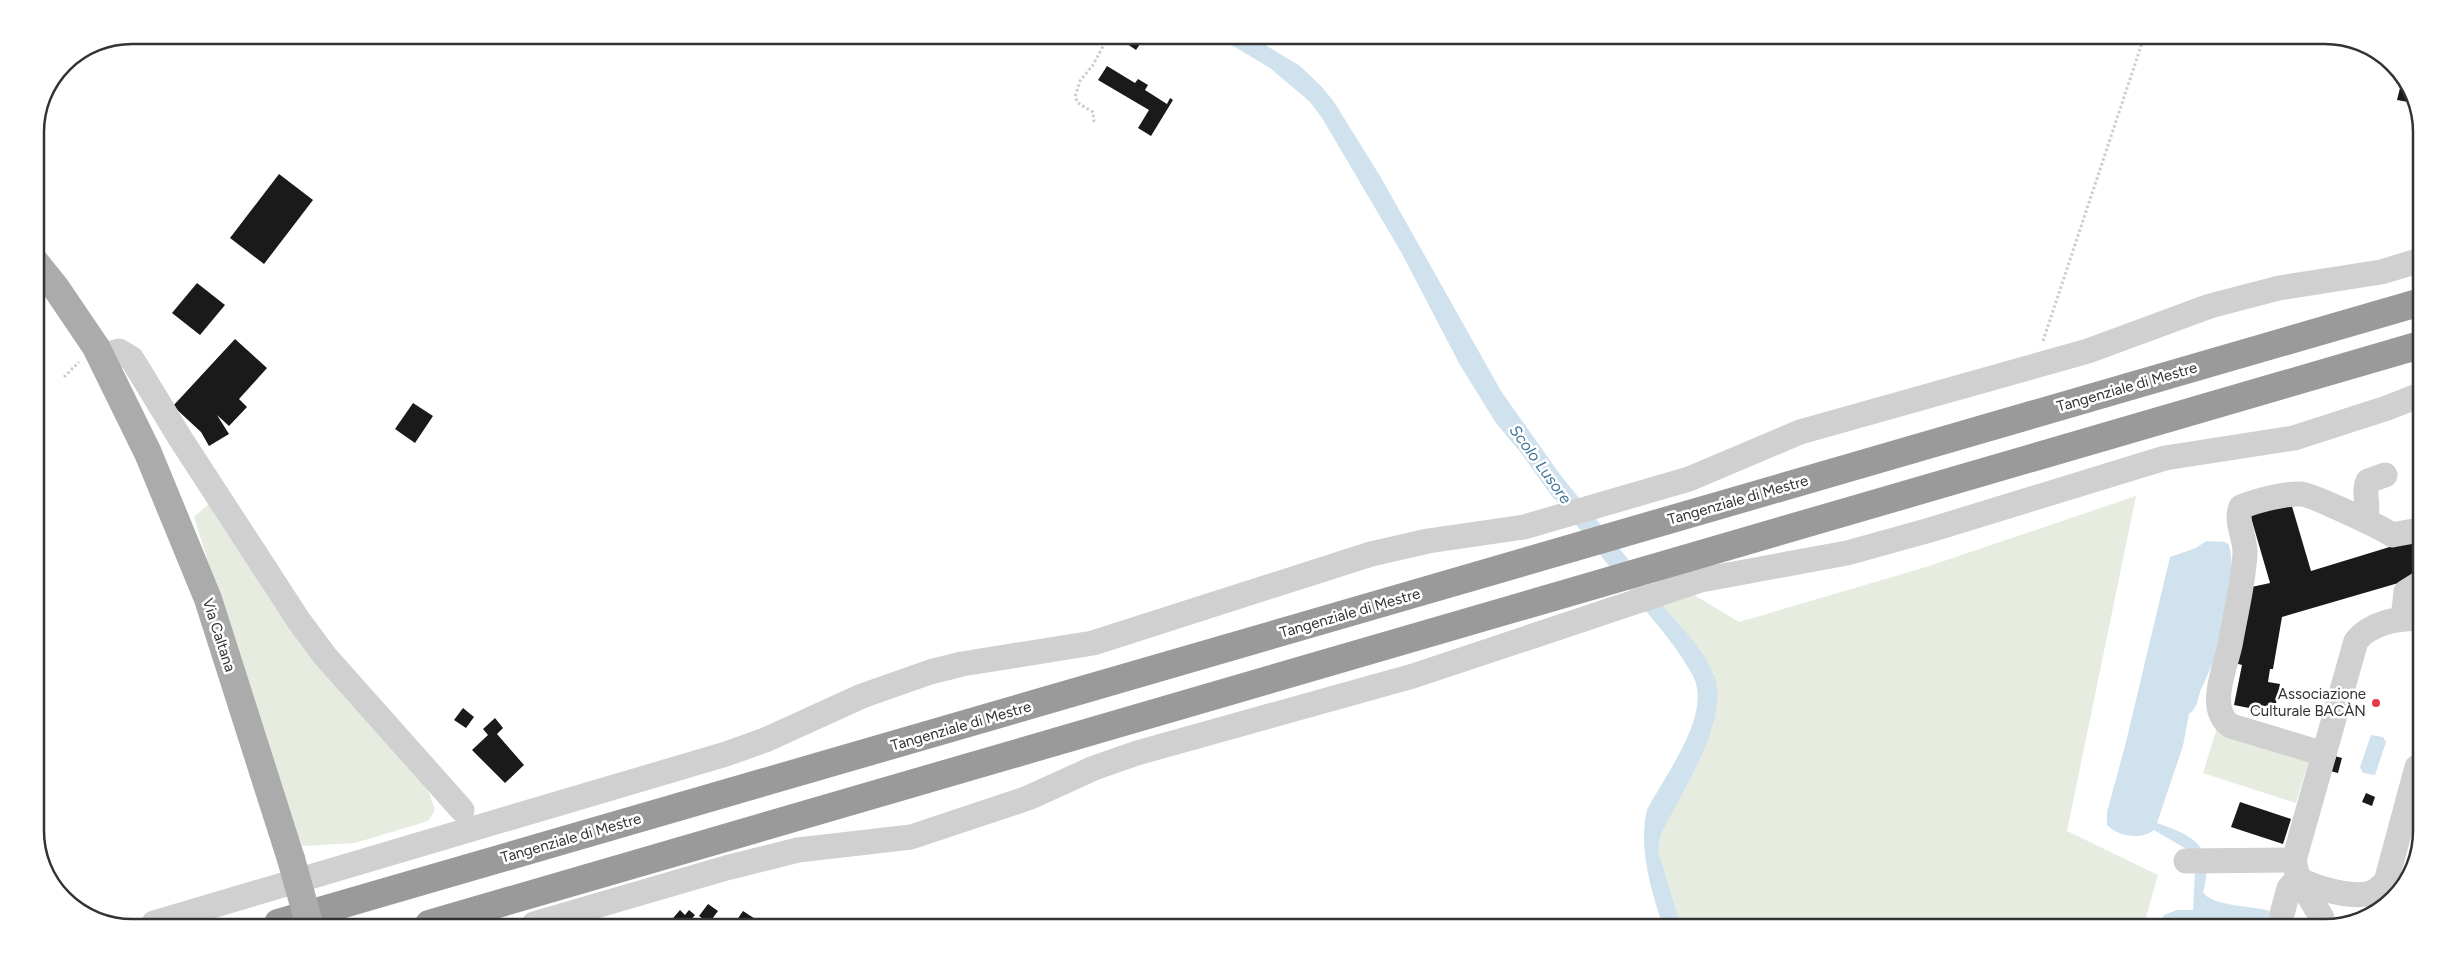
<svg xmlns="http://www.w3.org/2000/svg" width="2457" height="963" viewBox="0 0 2457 963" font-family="Figtree,sans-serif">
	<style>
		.green { fill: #e6ecdf }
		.water { fill: #cfe2ee }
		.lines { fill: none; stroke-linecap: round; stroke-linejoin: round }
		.canal { stroke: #cfe2ee; stroke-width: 19 }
		.building { fill: #1a1a1a }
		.path { stroke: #cdcdcd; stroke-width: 3; stroke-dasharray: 2.5 2.5; stroke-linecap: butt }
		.minor { stroke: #d0d0d0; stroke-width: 25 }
		.major { stroke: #ababab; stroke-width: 28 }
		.highway { stroke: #9a9a9a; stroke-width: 28 }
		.major-bridge { stroke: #ababab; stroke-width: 28 }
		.poi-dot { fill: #e63946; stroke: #fff; stroke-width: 2 }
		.labels { text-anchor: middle; stroke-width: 5; stroke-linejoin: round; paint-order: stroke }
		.street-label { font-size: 15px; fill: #333; stroke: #fff }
		.poi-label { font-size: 15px; fill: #333; stroke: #fff; text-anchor: end }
		.water-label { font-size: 16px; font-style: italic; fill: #3f7597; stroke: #fff }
		.rim { fill: none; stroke: #333; stroke-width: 2.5 }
	</style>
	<rect width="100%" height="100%" fill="#fff"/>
	<!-- green -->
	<g class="green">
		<polygon points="2136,496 2067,831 2158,875 2143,928 1681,926 1658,850 1661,835 1709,735 1714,673 1701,653 1662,604 1694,595 1739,622 1926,567"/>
		<polygon points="211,502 415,769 430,795 435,810 428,821 355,843 302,846 262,736 194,517"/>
		<polygon points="2217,728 2310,757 2296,803 2203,773"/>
	</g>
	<!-- water -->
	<g class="water">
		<polygon points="1220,38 1254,38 1300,66 1321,86 1334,102 1380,176 1501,391 1573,493 1554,499 1521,453 1496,423 1460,365 1401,252 1322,118 1310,102 1270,68"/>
		<path d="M2206,541L2225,542L2229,545C2239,581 2219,654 2202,687C2197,697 2199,707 2189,714L2183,746L2157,823C2196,836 2215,848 2203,892C2211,906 2251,906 2266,910C2279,914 2290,922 2302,928H2158L2164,915L2177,910H2193L2195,871L2193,853L2154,830C2141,840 2119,837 2107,825V812L2125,746L2170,557L2196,548Z"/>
		<path d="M1662,604C1679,626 1704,649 1714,675C1731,721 1680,793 1661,835L1658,850L1681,926H1663C1651,891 1638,847 1647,810C1664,776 1713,715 1693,676C1680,652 1662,630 1645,610Z"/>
		<polygon points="2371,735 2383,737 2386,742 2375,775 2363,773 2360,767"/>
	</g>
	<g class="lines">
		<!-- canal -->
		<polyline class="canal" points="1549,476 1635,583"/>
	</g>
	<!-- building -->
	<g class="building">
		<polygon points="1117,37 1137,37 1142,41 1136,50"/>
		<polygon points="1107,66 1135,83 1138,79 1148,85 1145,90 1167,104 1170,98 1173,100 1151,136 1138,128 1149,110 1098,80"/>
		<polygon points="2394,67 2402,73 2414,103 2397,100 2401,84 2396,83 2399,71 2393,69"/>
		<polygon points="279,174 313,200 264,264 230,238"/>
		<polygon points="197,283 225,305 200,335 172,313"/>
		<polygon points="235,339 267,368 239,399 247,407 229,426 217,415 229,434 209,446 201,432 173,406"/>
		<polygon points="413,403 433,416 415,443 395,429"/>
		<polygon points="2291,503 2311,571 2419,538 2419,577 2282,617 2273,669 2270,669 2268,682 2280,684 2274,713 2234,705 2242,665 2235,663 2247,588 2270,583 2250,514"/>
		<polygon points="463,708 474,717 466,728 454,720"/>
		<polygon points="495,718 503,728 497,734 524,765 505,783 472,750 488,735 483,729"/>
		<polygon points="2331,755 2342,758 2338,773 2326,770"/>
		<polygon points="2366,793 2375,797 2372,806 2362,802"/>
		<polygon points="2240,802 2291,819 2283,844 2231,827"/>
		<polygon points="708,904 718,911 709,923 699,916"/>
		<polygon points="680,910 685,915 689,910 695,915 687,924 668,924"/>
		<polygon points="743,911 763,924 734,924"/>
	</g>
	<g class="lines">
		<!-- path -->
		<g class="path">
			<polyline points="1094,122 1093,112 1078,103 1075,97 1080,81 1093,65 1108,37"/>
			<polyline points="2043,341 2143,40"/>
			<polyline points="64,377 79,362"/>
		</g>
		<!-- minor -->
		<g class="minor">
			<polyline points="101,356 119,351 132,359 180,438 299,621 325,656 462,810"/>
			<path d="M2364,520C2371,507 2362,493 2368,481L2385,475"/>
			<polyline points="2403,619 2406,592 2419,584"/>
			<path d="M2324,754L2231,726C2205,709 2227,665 2231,640C2236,611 2244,581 2245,552C2245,536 2235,522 2241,507C2255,501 2285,493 2301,494C2310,494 2383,528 2392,535L2419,530"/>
			<polyline points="2186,861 2294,860"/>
			<path d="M2298,878C2313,888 2356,900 2373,892C2378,890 2382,885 2386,882L2417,767"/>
			<polyline points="2298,878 2322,918"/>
			<path d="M2282,914L2289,888L2298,878L2294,860L2356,641C2369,624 2398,617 2418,619"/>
			<polyline points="154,923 726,754 765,740 862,696 930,672 962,664 1093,643 1371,554 1428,541 1524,527 1689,479 1800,432 2088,351 2210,306 2279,288 2381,272 2421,260"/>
			<polyline points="534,924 726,868 798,850 911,837 1028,798 1094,768 1137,753 1413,676 1701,580 1847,553 1930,530 2165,458 2294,438 2387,408 2420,395"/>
		</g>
		<!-- major -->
		<polyline class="major" points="35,262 56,288 96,347 148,453 208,599 291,859"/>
		<!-- highway -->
		<g class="highway">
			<polyline points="278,923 2421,302"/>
			<polyline points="429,924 2420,345"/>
		</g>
		<!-- major-bridge -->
		<polyline class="major-bridge" points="291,859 309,923"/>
	</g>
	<!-- markers -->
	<circle class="poi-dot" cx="2376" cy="703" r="5"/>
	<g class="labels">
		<!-- street labels -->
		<g class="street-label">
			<text transform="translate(2127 387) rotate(-16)" y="5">Tangenziale di Mestre</text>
			<text transform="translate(1738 500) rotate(-16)" y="5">Tangenziale di Mestre</text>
			<text transform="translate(1350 613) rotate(-16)" y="5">Tangenziale di Mestre</text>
			<text transform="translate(219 635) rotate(72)" y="5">Via Caltana</text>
			<text transform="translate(961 726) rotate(-16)" y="5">Tangenziale di Mestre</text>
			<text transform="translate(571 838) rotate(-16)" y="5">Tangenziale di Mestre</text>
		</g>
		<!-- poi labels -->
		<g class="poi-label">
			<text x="2366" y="699">Associazione<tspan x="2366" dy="17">Culturale BACÀN</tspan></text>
		</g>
		<!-- water labels -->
		<g class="water-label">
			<text transform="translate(1541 464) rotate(54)" y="6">Scolo Lusore</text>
		</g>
	</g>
	<!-- crop -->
	<path d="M0 0H2457V963H0ZM132 44H2325A88 88 0 0 1 2413 132V831A88 88 0 0 1 2325 919H132A88 88 0 0 1 44 831V132A88 88 0 0 1 132 44Z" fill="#fff" fill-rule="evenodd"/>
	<path class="rim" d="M132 44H2325A88 88 0 0 1 2413 132V831A88 88 0 0 1 2325 919H132A88 88 0 0 1 44 831V132A88 88 0 0 1 132 44Z"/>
</svg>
